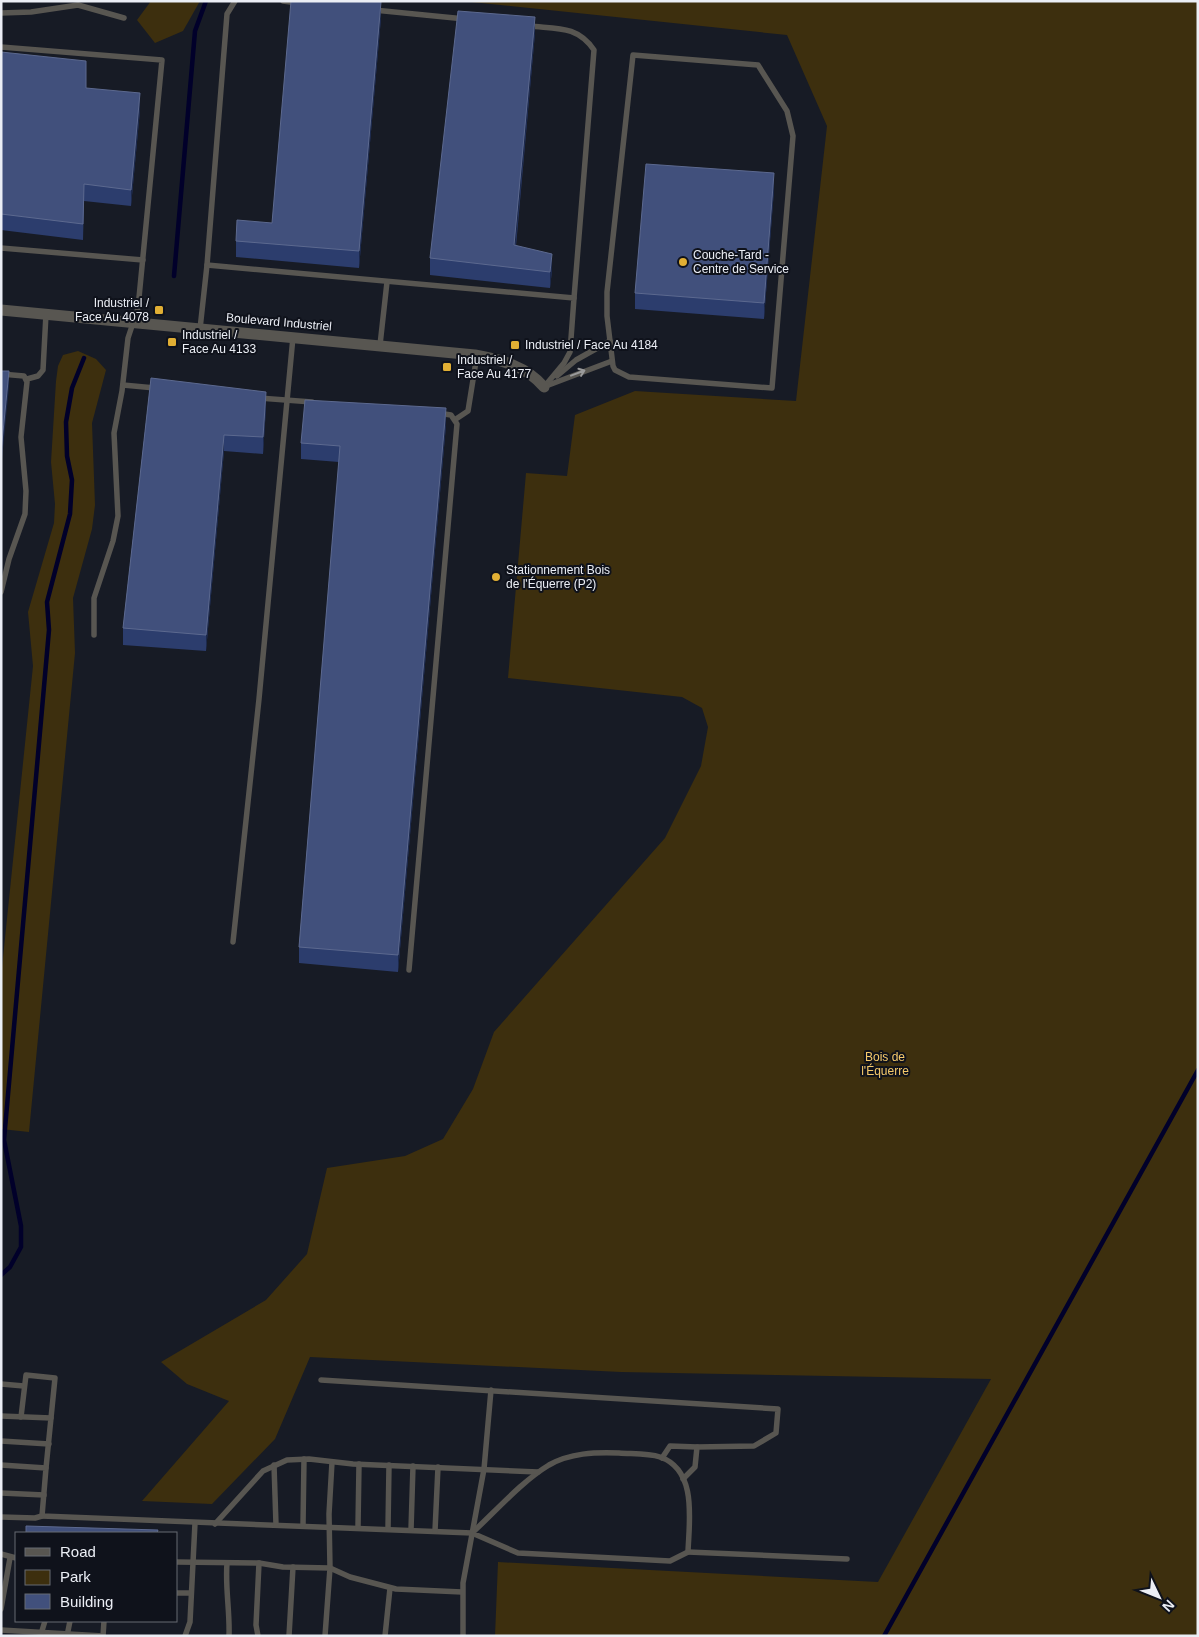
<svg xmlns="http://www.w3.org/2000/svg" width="1199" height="1637" viewBox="0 0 1199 1637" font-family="Helvetica,sans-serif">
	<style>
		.green { fill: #3d2f0e }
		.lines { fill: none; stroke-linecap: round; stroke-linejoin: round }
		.stream { stroke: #01002a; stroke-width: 4.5 }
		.service { stroke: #585651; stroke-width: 5.5 }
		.minor { stroke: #585651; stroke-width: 11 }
		.wall { fill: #2c3d6d }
		.shaded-wall { fill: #1b284a }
		.building { fill: #41507c; stroke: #5c698f }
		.oneway { stroke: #9a9a9b }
		.poi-dot { fill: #e1af34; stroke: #0f121b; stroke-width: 2 }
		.labels { text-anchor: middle; stroke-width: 4; stroke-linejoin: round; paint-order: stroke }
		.poi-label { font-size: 12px; fill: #ebeef5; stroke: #0f121b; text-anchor: start }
		.street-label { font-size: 12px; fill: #ebeef5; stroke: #0f121b }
		.park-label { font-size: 12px; fill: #f6ca6b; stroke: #0f121b }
	</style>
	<rect width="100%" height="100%" fill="#171b25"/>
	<!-- green -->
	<g class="green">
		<polygon points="151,1 200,1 183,31 155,43 137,20"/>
		<polygon points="462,1 1198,1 1198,1636 495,1636 498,1562 878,1582 991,1379 621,1372 310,1357 275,1439 212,1504 142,1501 229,1401 187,1384 161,1362 266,1300 307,1254 327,1168 405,1156 443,1139 473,1089 494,1032 665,838 701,766 708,727 702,708 682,697 508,678 526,473 567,476 575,415 635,391 796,401 827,126 787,35"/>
		<polygon points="78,351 96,359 106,370 92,423 95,505 92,529 73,598 75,653 29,1132 1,1129 1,977 33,666 28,612 54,523 55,504 51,462 56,381 58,366 63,355"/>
	</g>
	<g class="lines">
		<!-- stream -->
		<g class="stream">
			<polyline points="174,276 195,31 206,1"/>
			<polyline points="1,1275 10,1267 21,1247 21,1226 4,1140 49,630 47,602 70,514 72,480 67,456 66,422 72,388 84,358"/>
			<polyline points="884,1636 1198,1070"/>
		</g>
		<!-- service -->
		<g class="service">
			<polyline points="283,1 298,3"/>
			<polyline points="374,10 465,19"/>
			<polyline points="1,13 31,12 78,5 124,18"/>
			<path d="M529,26C556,29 577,25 594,50L574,298"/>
			<polyline points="1,47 162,60 138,308 128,338 122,391 114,433 118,516 113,541 94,598 94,635"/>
			<polygon points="633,55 758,65 787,111 793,136 772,388 629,377 615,370 613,366 607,316 607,292"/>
			<polyline points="1,248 143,260"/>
			<polyline points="207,265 227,14 235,1"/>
			<polyline points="200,329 207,265 574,298 570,352 564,363 544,387"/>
			<polyline points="380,345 387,282"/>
			<polyline points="1,374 24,376 27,382 21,437 26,491 25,514 9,559 1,592"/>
			<polyline points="557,376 576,360 610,341"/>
			<polyline points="27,379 38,376 43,370 46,314"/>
			<polyline points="123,385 155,388"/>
			<polyline points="546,386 612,361"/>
			<polyline points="259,398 312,402"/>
			<polyline points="456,419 468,411 477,355"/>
			<polyline points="233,942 259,699 293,337"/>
			<polyline points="409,970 457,424 451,415 438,413"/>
			<polyline points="321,1380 778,1409 776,1433 754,1446 697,1447 695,1467 683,1479"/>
			<polyline points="1,1384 24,1386"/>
			<polyline points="1,1416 51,1418 46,1468"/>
			<polyline points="21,1417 26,1375 55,1378 51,1418"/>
			<polyline points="1,1441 49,1444"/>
			<polyline points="662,1458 670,1446 697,1447"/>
			<polyline points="332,1462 329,1514 330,1568 350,1577 396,1589 462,1592"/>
			<path d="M1,1465L46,1468L42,1516L472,1533L518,1553L670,1561L688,1552C689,1522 698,1470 660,1457C648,1453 632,1454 619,1453C595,1452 570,1453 549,1465C521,1482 496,1511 472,1533"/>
			<polyline points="274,1465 276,1525"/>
			<polyline points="1,1493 44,1495"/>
			<polyline points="1,1517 35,1518 42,1516"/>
			<polyline points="215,1524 263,1471 287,1460 309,1459 353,1464 538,1472"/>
			<polyline points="303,1525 304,1459"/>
			<polyline points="358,1527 359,1464"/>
			<polyline points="388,1529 389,1465"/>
			<polyline points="411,1530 413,1466"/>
			<polyline points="435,1531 438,1467"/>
			<polyline points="688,1552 847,1559"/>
			<polyline points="1,1554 16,1558"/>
			<polyline points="176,1562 259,1563 283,1567 330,1568 325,1636"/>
			<path d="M227,1563C225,1588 230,1611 229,1636"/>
			<polyline points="176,1593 191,1593"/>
			<polyline points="1,1609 10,1558"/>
			<polyline points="1,1630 103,1636"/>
			<polyline points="41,1634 45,1621"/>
			<polyline points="67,1636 70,1621"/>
			<polyline points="103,1636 104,1621"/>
			<polyline points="185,1636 190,1622 195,1523"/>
			<polyline points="258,1636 256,1625 259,1563"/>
			<polyline points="289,1636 293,1567"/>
			<polyline points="385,1636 390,1588"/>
			<polyline points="463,1636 463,1583 484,1469 491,1390"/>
		</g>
		<!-- minor -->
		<path class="minor" d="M1,310L475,355C502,360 526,366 544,387"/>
	</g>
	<!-- wall -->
	<g class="wall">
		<polygon points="381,18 359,268 236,257 236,241 272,223"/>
		<polygon points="535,33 516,246 552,270 550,288 430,275 430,258"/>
		<polygon points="1,52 86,88 140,110 131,206 84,201 83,240 1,230"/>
		<polygon points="774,190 764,319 635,309 635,293"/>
		<polygon points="151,378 266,408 263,454 224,451 206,651 123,645 123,628"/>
		<polygon points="446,425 398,972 299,963 299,947 339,462 301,459 301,443"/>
	</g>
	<!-- shaded-wall -->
	<g class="shaded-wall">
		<polygon points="381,2 381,18 359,268 359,251"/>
		<polygon points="535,17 535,33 514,261 514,245"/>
		<polygon points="140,93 140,110 131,206 131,190"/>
		<polygon points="774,173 774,190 764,319 764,303"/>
		<polygon points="552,254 552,270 550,288 550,272"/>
		<polygon points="9,371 9,387 1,469 1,452"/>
		<polygon points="266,392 266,408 263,454 263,437"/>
		<polygon points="446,408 446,425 398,972 398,955"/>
		<polygon points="224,435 224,451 206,651 206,635"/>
	</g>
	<!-- building -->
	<g class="building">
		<polygon points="291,1 381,2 359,251 236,241 237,220 272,223"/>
		<polygon points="458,11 535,17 514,245 552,254 550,272 430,258"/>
		<polygon points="1,52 86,61 86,88 140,93 131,190 84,184 83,224 1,214"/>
		<polygon points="646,164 774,173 764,303 635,293"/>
		<polygon points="1,371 9,371 1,452"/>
		<polygon points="151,378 266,392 263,437 224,435 206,635 123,628"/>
		<polygon points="305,400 446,408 398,955 299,947 340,446 301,443"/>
		<polygon points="26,1526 158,1530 157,1533 26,1533"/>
	</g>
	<!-- one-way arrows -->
	<defs><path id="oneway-shaft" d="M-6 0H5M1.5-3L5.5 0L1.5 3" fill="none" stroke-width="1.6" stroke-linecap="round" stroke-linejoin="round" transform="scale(1.25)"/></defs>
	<use class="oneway" href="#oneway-shaft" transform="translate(578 373) rotate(-21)"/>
	<!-- markers -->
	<g class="poi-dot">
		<circle cx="683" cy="262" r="5"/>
		<rect x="154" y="305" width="10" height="10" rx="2.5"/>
		<rect x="167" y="337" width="10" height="10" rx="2.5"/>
		<rect x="510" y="340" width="10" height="10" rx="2.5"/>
		<rect x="442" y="362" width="10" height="10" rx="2.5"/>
		<circle cx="496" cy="577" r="5"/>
	</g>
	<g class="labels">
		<!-- poi labels -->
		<g class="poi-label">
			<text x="693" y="259">Couche-Tard -<tspan x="693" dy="14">Centre de Service</tspan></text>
			<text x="149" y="307" text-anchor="end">Industriel /<tspan x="149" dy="14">Face Au 4078</tspan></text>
			<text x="182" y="339">Industriel /<tspan x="182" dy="14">Face Au 4133</tspan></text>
			<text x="525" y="349">Industriel / Face Au 4184</text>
			<text x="457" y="364">Industriel /<tspan x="457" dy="14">Face Au 4177</tspan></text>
			<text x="506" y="574">Stationnement Bois<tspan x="506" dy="14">de l'Équerre (P2)</tspan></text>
		</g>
		<!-- street labels -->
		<g class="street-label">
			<text transform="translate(279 322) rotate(5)" y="4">Boulevard Industriel</text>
		</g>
		<!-- park labels -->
		<g class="park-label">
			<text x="885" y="1061">Bois de<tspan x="885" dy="14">l'Équerre</tspan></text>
		</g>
	</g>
	<!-- border -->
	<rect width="1199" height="1637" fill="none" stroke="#ebeef5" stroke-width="5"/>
	<!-- legend -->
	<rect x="15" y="1532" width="162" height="90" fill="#0f121b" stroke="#676a72"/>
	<rect x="25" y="1548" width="25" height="8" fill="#585651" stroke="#676a72"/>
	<text x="60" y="1557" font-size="15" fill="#ebeef5">Road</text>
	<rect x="25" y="1570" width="25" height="15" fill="#3d2f0e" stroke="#676a72"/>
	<text x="60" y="1582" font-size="15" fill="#ebeef5">Park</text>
	<rect x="25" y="1594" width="25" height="15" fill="#41507c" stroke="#676a72"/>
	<text x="60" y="1607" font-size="15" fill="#ebeef5">Building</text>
	<!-- north arrow -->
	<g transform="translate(1159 1597) rotate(133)" stroke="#0f121b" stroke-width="4" paint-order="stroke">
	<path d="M0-4L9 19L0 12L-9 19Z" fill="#ebeef5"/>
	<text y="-8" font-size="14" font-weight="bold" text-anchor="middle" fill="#ebeef5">N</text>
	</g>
</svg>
